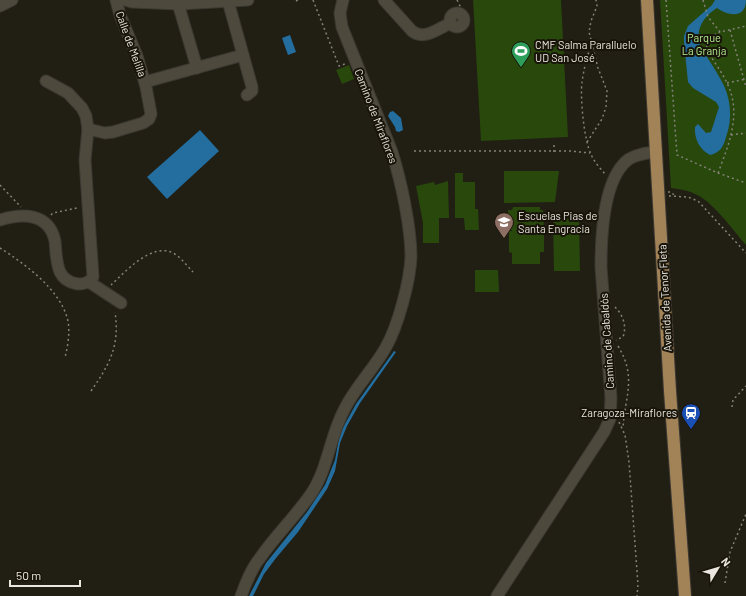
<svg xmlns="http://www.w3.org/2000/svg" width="746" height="596" viewBox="0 0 746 596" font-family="Barlow,sans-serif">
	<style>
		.green { fill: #28480c }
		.water { fill: #236e9f }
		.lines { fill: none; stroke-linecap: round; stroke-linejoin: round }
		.minor-casing { stroke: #3c3933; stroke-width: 13 }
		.major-casing { stroke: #3c3933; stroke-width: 14 }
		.path { stroke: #848178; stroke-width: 1.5; stroke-dasharray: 2 3; stroke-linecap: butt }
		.minor { stroke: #4d493d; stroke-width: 11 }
		.major { stroke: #a28357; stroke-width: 12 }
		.labels { text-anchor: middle; stroke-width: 4; stroke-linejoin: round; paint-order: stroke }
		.park-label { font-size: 11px; fill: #b3ec8e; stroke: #18140a }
		.street-label { font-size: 11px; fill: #eae7e0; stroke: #18140a }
		.poi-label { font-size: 11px; fill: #eae7e0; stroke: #18140a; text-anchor: start }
	</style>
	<rect width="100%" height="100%" fill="#211e13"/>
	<!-- green -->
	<g class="green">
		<polygon points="473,0 561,0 568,137 481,141"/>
		<path d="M660,0H746V245C731,228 713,201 693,193C686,190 678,189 671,188Z"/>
		<polygon points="349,65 354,79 342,84 336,70"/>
		<polygon points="504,171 559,171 555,202 504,203"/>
		<polygon points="455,173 463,173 463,182 475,182 475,209 478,209 479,230 465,230 464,218 455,218"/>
		<polygon points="448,181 449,218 439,218 439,243 423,243 423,223 416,186 434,182 435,185"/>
		<polygon points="513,207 540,207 540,210 543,210 544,230 540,231 544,231 544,252 540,252 540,264 512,264 512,253 509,252 509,231 512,231 512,230 509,230 508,210 512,210"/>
		<polygon points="553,219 579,219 580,271 554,271"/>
		<polygon points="475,270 498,270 499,292 475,292"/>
	</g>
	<!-- water -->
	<g class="water">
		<path d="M715,0H746C746,19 728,16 717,8C704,16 695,29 700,45C706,57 715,68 721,80C731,97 733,119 726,137C724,146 720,153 710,155C700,150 694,139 695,127L698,124L706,133L711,132L719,107L716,102L693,88L688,82L684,43V36L688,26L712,5Z"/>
		<polygon points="290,35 296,52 288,55 282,38"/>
		<polygon points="393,111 401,118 403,130 399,132 396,131 395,127 388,116 390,112"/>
		<polygon points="200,130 219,151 167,199 147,177"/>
		<polygon points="394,351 396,352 360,403 347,426 340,443 335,471 327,489 298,532 276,558 264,574 253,596 249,596 266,563 307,512 325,485 335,460 340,433 356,404"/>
	</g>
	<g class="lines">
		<defs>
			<g id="minor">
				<polyline points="125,0 132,2 179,4 248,0"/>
				<polyline points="177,0 197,68"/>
				<path d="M384,0L412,31C424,41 439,28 451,23"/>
				<polyline points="228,1 252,87 252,91 247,95"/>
				<polyline points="0,6 12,0"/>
				<circle cx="457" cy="20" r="7"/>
				<polyline points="145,82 243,55"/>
				<polyline points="88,129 105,133 113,132 143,123 149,119 151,114 146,87 137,56 120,15 116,0"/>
				<path d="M0,220C23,213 49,213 55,241C56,251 56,263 60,272C66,284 85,289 93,277L85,160L88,129L86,116L82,108L68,93L46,81"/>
				<polyline points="89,282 121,303"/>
				<path d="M241,596C246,583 251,569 260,558C275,536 295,517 311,494C328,469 330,436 344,410C355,387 374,369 386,347C398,326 410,281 411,257C411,227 401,181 392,152L342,27L340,13L343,0"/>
				<path d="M497,596L604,432L610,419L611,398L601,267C601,238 603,178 629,159C637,154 646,153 656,152"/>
			</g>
			<polyline id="major" points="647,0 670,391 685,596"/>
		</defs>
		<!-- minor casing -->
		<use href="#minor" class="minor-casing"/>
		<!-- major casing -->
		<use href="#major" class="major-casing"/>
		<!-- path -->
		<g class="path">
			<polyline points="313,0 339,66 345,64"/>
			<polyline points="457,0 462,10"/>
			<polyline points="666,0 677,155 718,173 746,183"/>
			<polyline points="703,0 708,17 720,32 746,26"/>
			<polyline points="296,1 298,0"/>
			<polyline points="730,30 746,87"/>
			<path d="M592,43C587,56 584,68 582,82C580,97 584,141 591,154C594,162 600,168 605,174"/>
			<polyline points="727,83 746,79"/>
			<polyline points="731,135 746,133"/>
			<polyline points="587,142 602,119 606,107 607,91 598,68 589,32 591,21 597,6 596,0"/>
			<polyline points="414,151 570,151 590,153"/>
			<polyline points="554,152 554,145"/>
			<path d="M718,173C729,144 742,113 727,83C722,72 714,62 708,52C704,41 710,36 720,32"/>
			<polyline points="0,185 21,207"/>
			<polyline points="668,192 671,192 675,196"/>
			<polyline points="669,196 688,197 698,201 746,253"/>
			<polyline points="51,215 53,213 77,208"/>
			<path d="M0,248C25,264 61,290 68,321C70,332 68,346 65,357"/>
			<path d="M111,285C125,272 152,242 173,253C181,257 187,266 193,272"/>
			<path d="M615,307C623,315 627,326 623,337L616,340"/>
			<path d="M618,346C637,377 625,396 623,428"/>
			<path d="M91,391C110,364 120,345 115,312"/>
			<polyline points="732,407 733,400 746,386"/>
			<polyline points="619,422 625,435 629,462 638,585 637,596"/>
			<polyline points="725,583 730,552 746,514"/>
		</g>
		<!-- minor -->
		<use href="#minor" class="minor"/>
		<!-- major -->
		<use href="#major" class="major"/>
	</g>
	<!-- icons -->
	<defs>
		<symbol id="stadium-pin" viewBox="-11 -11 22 30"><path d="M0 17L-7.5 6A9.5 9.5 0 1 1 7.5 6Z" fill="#2e9e5b" stroke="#18140a"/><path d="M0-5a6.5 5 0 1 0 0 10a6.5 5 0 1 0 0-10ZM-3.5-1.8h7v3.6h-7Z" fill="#fff"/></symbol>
		<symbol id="school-pin" viewBox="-11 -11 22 30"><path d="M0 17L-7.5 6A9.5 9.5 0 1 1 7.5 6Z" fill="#8d6e63" stroke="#18140a"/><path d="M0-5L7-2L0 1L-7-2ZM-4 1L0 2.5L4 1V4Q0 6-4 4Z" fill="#fff"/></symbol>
		<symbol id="station-pin" viewBox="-11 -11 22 30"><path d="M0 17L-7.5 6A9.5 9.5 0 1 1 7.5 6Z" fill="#1a4fb4" stroke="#18140a"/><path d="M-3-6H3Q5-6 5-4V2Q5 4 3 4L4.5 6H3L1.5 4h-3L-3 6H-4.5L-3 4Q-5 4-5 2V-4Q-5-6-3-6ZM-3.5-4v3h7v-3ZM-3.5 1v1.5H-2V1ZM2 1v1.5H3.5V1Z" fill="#fff"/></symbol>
	</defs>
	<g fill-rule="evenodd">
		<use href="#stadium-pin" x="510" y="40" width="22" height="30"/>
		<use href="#school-pin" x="493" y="211" width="22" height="30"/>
		<use href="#station-pin" x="680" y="402" width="22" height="30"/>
	</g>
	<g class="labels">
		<!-- park labels -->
		<g class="park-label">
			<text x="704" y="42">Parque<tspan x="704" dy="13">La Granja</tspan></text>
		</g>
		<!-- street labels -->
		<g class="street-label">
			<text transform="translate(131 44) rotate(70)" y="4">Calle de Melilla</text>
			<text transform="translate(376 116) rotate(69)" y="4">Camino de Miraflores</text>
			<text transform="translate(665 298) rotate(-93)" y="4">Avenida de Tenor Fleta</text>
			<text transform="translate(607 341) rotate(-94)" y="4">Camino de Cabaldós</text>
		</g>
		<!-- poi labels -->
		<g class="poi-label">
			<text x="535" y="49">CMF Salma Paralluelo<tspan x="535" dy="13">UD San José</tspan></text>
			<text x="518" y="220">Escuelas Pias de<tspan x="518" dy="13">Santa Engracia</tspan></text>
			<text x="677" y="417" text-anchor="end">Zaragoza-Miraflores</text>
		</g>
	</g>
	<!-- north arrow -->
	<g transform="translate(718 568) rotate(52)" stroke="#18140a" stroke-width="3" paint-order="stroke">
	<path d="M0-3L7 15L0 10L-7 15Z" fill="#eae7e0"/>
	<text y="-6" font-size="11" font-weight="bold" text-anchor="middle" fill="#eae7e0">N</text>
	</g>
	<!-- scale -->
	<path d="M10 580v6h70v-6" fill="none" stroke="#eae7e0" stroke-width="2"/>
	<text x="16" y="580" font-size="12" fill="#eae7e0" stroke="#18140a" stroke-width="3" paint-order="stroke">50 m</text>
</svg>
